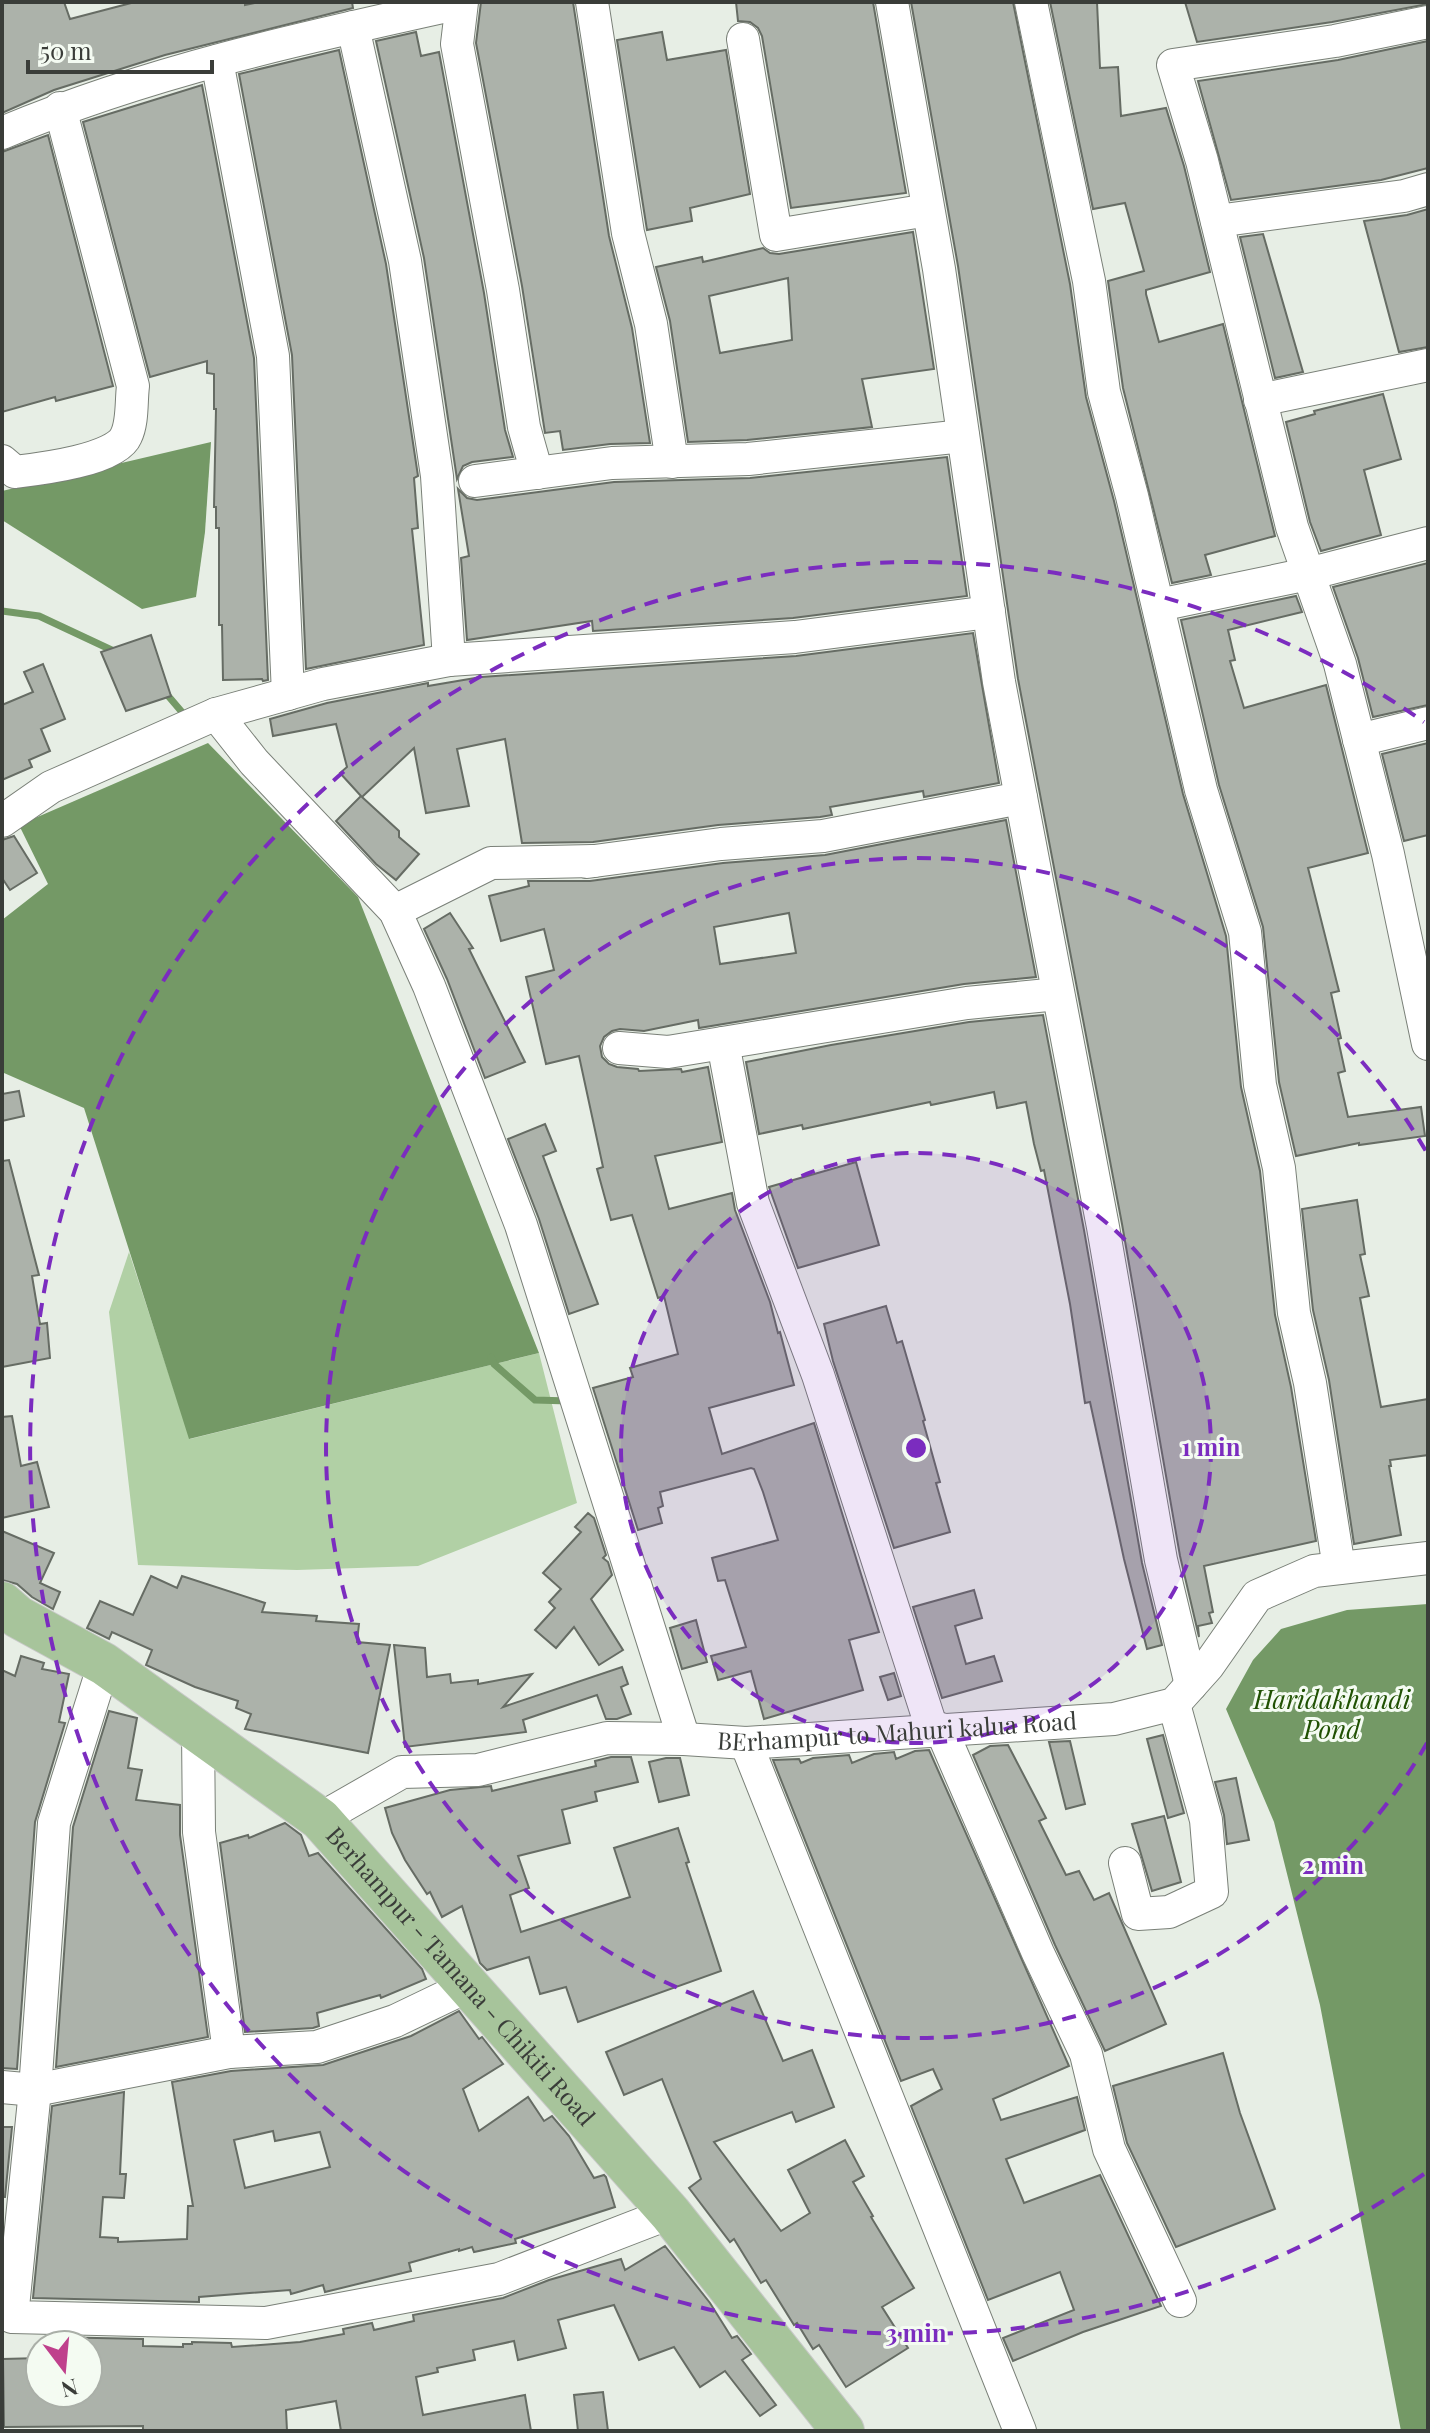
<svg xmlns="http://www.w3.org/2000/svg" width="1430" height="2433" viewBox="0 0 1430 2433" font-family="'Playfair Display',serif">
	<style>
		.green { fill: #b1d0a5 }
		.water { fill: #749966 }
		.lines { fill: none; stroke-linecap: round; stroke-linejoin: round }
		.stream { stroke: #749966; stroke-width: 7 }
		.building { fill: #acb2aa; stroke: #666c64; stroke-width: 2; fill-rule: evenodd }
		.minor-casing { stroke: #7a8078; stroke-width: 34 }
		.major-casing { stroke: #c8c9c8; stroke-width: 44 }
		.minor { stroke: #fff; stroke-width: 32 }
		.major { stroke: #a7c49b; stroke-width: 42 }
		.ring { fill: none; stroke: #7b2cbf; stroke-width: 4; stroke-dasharray: 14 10 }
		.labels { text-anchor: middle; stroke-width: 6; stroke-linejoin: round; paint-order: stroke }
		.street-label { font-size: 24px; fill: #3a3d39; stroke: #f4fbf2 }
		.water-label { font-size: 26px; font-style: italic; fill: #205103; stroke: #f4fbf2 }
		.centre { fill: #7b2cbf; stroke: #f4fbf2; stroke-width: 4 }
		.ring-label { font-size: 24px; text-anchor: middle; font-weight: bold; fill: #7b2cbf; stroke: #f4fbf2; stroke-width: 6; stroke-linejoin: round; paint-order: stroke }
	</style>
	<rect width="100%" height="100%" fill="#e7eee5"/>
	<!-- green -->
	<polygon class="green" points="129,1252 190,1439 539,1353 577,1503 418,1566 297,1570 138,1565 109,1312"/>
	<!-- water -->
	<g class="water">
		<polygon points="211,442 205,532 196,597 142,609 2,520 2,491"/>
		<polygon points="208,743 358,897 539,1353 189,1439 84,1108 4,1073 2,920 48,884 19,825"/>
		<polygon points="1428,1604 1428,2431 1401,2431 1320,2005 1274,1822 1226,1709 1253,1660 1281,1629 1347,1610"/>
	</g>
	<g class="lines">
		<!-- stream -->
		<g class="stream">
			<polyline points="2,611 39,616 118,653"/>
			<polyline points="164,691 187,718"/>
			<polyline points="491,1357 494,1364 535,1400 569,1401"/>
		</g>
	</g>
	<!-- building -->
	<g class="building">
		<polygon points="2,2 64,2 70,19 135,2 245,2 245,5 259,2 352,2 353,8 165,55 54,90 2,113"/>
		<polygon points="481,2 573,2 609,236 632,328 650,443 610,444 563,450 560,431 545,433 522,286 476,43"/>
		<polygon points="736,2 873,2 906,193 791,208 762,36 758,28 750,22 738,21"/>
		<polygon points="911,2 1013,2 1070,284 1086,397 1114,501 1183,794 1226,936 1241,1087 1260,1171 1275,1315 1291,1387 1316,1541 1204,1566 1213,1612 1209,1613 1212,1623 1198,1626 1199,1637 1180,1556 1122,1224 1018,679 958,266"/>
		<polygon points="1050,2 1097,2 1100,68 1118,67 1121,116 1166,108 1184,166 1210,272 1146,290 1146,294 1159,342 1223,324 1275,536 1205,555 1211,575 1172,583 1123,388 1108,281 1144,271 1125,203 1093,209"/>
		<polygon points="1185,2 1428,2 1428,4 1332,22 1197,42"/>
		<polygon points="416,32 421,56 439,52 484,293 505,430 513,457 472,462 463,466 457,479 424,258 376,41"/>
		<polygon points="662,32 667,60 726,50 750,194 690,208 692,221 647,230 617,40"/>
		<polygon points="1428,41 1428,168 1381,180 1231,200 1198,81 1338,60"/>
		<polygon points="339,50 386,264 418,476 414,478 418,528 412,529 424,645 306,669 292,355 239,74"/>
		<polygon points="202,85 254,358 268,680 263,681 262,679 223,680 222,625 219,625 219,528 216,528 216,507 214,507 216,409 214,409 214,374 207,373 207,361 150,377 83,122"/>
		<polygon points="48,135 113,386 56,401 55,397 2,412 2,152"/>
		<polygon points="1428,209 1428,347 1399,352 1364,221 1407,215"/>
		<path d="M913,232L934,369L862,379L872,427L747,440L688,442L670,321L656,267L702,257L703,262L763,248L770,253L779,254ZM788,278L792,340L720,353L709,296Z"/>
		<polygon points="1263,234 1303,372 1275,378 1240,237"/>
		<polygon points="1383,394 1401,459 1364,470 1381,535 1321,551 1310,522 1286,422 1315,414 1314,411"/>
		<polygon points="947,457 967,596 793,618 593,631 592,621 467,640 461,558 469,556 458,489 467,498 477,500 614,482 750,478"/>
		<polygon points="1428,563 1428,705 1373,717 1358,658 1333,587"/>
		<polygon points="1296,596 1302,612 1228,630 1235,660 1230,661 1244,708 1326,685 1368,853 1308,868 1339,991 1331,993 1341,1038 1338,1039 1345,1071 1338,1073 1348,1117 1421,1107 1425,1136 1359,1145 1359,1143 1296,1156 1279,1082 1263,927 1219,785 1181,620"/>
		<polygon points="973,633 999,783 924,797 923,791 830,807 832,815 820,817 718,825 593,842 522,843 505,739 457,749 469,806 426,813 414,748 362,797 399,831 399,837 419,854 396,880 376,864 336,821 361,796 340,773 347,767 336,724 273,736 270,719 327,703 428,683 428,686 481,677 796,656"/>
		<polygon points="151,635 171,696 126,711 101,652"/>
		<polygon points="43,664 65,719 41,729 50,751 29,760 32,767 2,780 2,705 33,692 24,672"/>
		<polygon points="1428,743 1428,835 1404,841 1382,754"/>
		<path d="M1006,820L1036,977L964,984L699,1028L698,1020L644,1031L620,1029L612,1031L604,1037L600,1046L602,1057L609,1064L617,1067L638,1069L639,1071L681,1069L682,1072L708,1067L722,1142L655,1156L669,1209L732,1193L735,1210L770,1302L778,1333L780,1332L794,1385L709,1408L722,1454L814,1423L879,1632L849,1640L863,1690L764,1719L751,1671L718,1680L711,1656L746,1647L725,1580L718,1581L712,1558L778,1540L763,1492L754,1469L751,1468L660,1492L663,1506L658,1508L662,1523L638,1530L593,1388L633,1377L630,1368L678,1354L664,1296L658,1298L632,1215L611,1220L597,1169L603,1167L579,1056L546,1064L526,977L554,970L544,929L501,941L489,896L529,886L528,881H590L723,863L825,855ZM789,913L796,953L720,964L714,927Z"/>
		<polygon points="14,836 37,873 10,890 2,878 2,840"/>
		<polygon points="450,913 473,948 469,949 525,1062 485,1078 447,979 424,929"/>
		<polygon points="1043,1015 1084,1230 1142,1563 1162,1645 1147,1649 1124,1559 1090,1402 1085,1403 1070,1304 1044,1170 1041,1171 1034,1144 1026,1102 997,1108 994,1092 931,1105 930,1102 803,1129 802,1125 759,1134 746,1062 831,1045 969,1022"/>
		<polygon points="19,1091 24,1116 2,1121 2,1094"/>
		<polygon points="545,1124 556,1151 543,1156 598,1304 569,1314 539,1219 508,1139"/>
		<polygon points="9,1160 39,1275 32,1276 40,1324 47,1323 50,1358 2,1367 2,1161"/>
		<polygon points="856,1162 879,1245 798,1268 769,1187"/>
		<polygon points="1357,1200 1365,1254 1360,1255 1369,1296 1360,1298 1381,1407 1428,1399 1428,1455 1390,1460 1391,1466 1389,1466 1401,1535 1354,1544 1329,1380 1313,1310 1302,1209"/>
		<polygon points="886,1306 897,1343 902,1341 925,1420 923,1421 940,1482 936,1483 950,1532 894,1548 833,1361 824,1324"/>
		<polygon points="12,1416 21,1466 37,1462 49,1507 2,1518 2,1417"/>
		<polygon points="588,1513 594,1518 606,1555 603,1558 608,1562 612,1575 591,1599 623,1650 599,1665 574,1627 556,1648 535,1630 555,1608 549,1602 561,1589 543,1573 581,1532 575,1527"/>
		<polygon points="2,1531 54,1553 40,1583 60,1592 53,1609 32,1597 17,1584 2,1580"/>
		<polygon points="151,1576 177,1588 182,1576 265,1603 262,1612 317,1616 316,1621 359,1624 357,1642 390,1645 368,1753 245,1729 251,1714 236,1708 238,1701 195,1687 146,1665 152,1650 112,1632 109,1639 87,1628 100,1601 133,1615"/>
		<polygon points="974,1590 982,1618 955,1626 966,1664 994,1656 1002,1681 942,1698 913,1607"/>
		<polygon points="696,1620 707,1662 682,1669 670,1628"/>
		<polygon points="394,1645 425,1648 427,1677 450,1674 451,1683 478,1680 478,1684 532,1674 503,1707 622,1667 628,1684 621,1687 631,1714 617,1719 606,1719 597,1695 523,1720 526,1732 405,1747"/>
		<polygon points="21,1656 44,1663 42,1669 69,1674 59,1722 65,1723 35,1822 17,2069 2,2068 2,1670 15,1676"/>
		<polygon points="894,1673 901,1696 888,1700 880,1677"/>
		<polygon points="109,1711 137,1718 128,1768 142,1770 136,1800 180,1805 180,1835 208,2037 56,2067 73,1827"/>
		<polygon points="1163,1735 1184,1813 1168,1818 1147,1739"/>
		<polygon points="1070,1741 1085,1804 1066,1809 1049,1742"/>
		<polygon points="1008,1745 1046,1818 1039,1821 1066,1875 1079,1871 1094,1900 1109,1893 1166,2024 1105,2051 1055,1945 973,1755 990,1746"/>
		<polygon points="929,1750 1069,2066 993,2099 1001,2120 1077,2097 1085,2130 1006,2159 1024,2203 1100,2175 1161,2306 1083,2332 1013,2361 1003,2338 1074,2310 1060,2272 988,2300 911,2106 942,2089 933,2069 901,2081 773,1760 799,1759 801,1763 813,1758 849,1755 852,1763 874,1754 894,1752 896,1759 915,1751"/>
		<polygon points="611,1757 631,1757 638,1782 595,1792 597,1801 562,1810 570,1843 518,1856 529,1888 510,1895 521,1932 630,1897 614,1848 678,1828 689,1862 686,1863 721,1971 578,2022 566,1987 540,1994 529,1957 487,1970 480,1963 462,1906 442,1917 430,1892 427,1894 405,1860 392,1833 385,1808 450,1790 491,1786 492,1791 596,1766 595,1761"/>
		<polygon points="666,1758 680,1758 689,1795 659,1802 649,1762"/>
		<polygon points="1236,1778 1249,1840 1227,1844 1224,1815 1215,1782"/>
		<polygon points="1164,1816 1181,1882 1152,1891 1132,1824"/>
		<polygon points="285,1823 301,1835 309,1856 318,1853 422,1969 426,1979 381,1998 380,1995 317,2013 319,2026 313,2028 245,2032 220,1843 248,1835 249,1838"/>
		<polygon points="753,1991 783,2061 812,2050 834,2107 796,2122 792,2112 714,2142 781,2231 810,2213 788,2170 845,2140 864,2176 853,2182 873,2216 871,2217 914,2288 882,2307 908,2348 846,2387 819,2345 813,2349 797,2323 794,2325 766,2280 761,2283 734,2239 730,2242 689,2188 701,2179 662,2079 624,2095 606,2052"/>
		<path d="M459,2011L479,2039L482,2037L503,2064L463,2089L479,2131L528,2097L544,2121L552,2116L569,2136L594,2178L604,2175L606,2177L615,2207L515,2239L516,2243L474,2252L472,2247L459,2251V2249L409,2263L411,2271L325,2292L323,2285L291,2294L290,2290L199,2297V2302L33,2298L52,2106L124,2092L120,2174H126L124,2198L103,2197L100,2237L118,2238V2242L187,2239L188,2206H193L172,2082L231,2071L323,2065L411,2036ZM273,2131L275,2141L320,2132L330,2167L245,2188L234,2140Z"/>
		<polygon points="1223,2053 1240,2113 1275,2209 1176,2247 1127,2143 1113,2086"/>
		<polygon points="2,2127 12,2127 5,2197 2,2197"/>
		<polygon points="665,2246 710,2303 732,2338 737,2336 751,2354 742,2360 776,2405 760,2416 725,2371 700,2387 674,2347 639,2360 614,2305 558,2320 566,2348 518,2360 514,2341 473,2350 475,2360 437,2368 438,2372 416,2377 423,2415 525,2395 531,2431 341,2431 336,2401 286,2410 287,2431 143,2431 143,2426 4,2427 3,2359 40,2358 40,2393 90,2393 90,2345 51,2345 51,2337 143,2339 143,2346 183,2347 183,2344 192,2344 192,2342 231,2343 232,2347 300,2342 344,2334 343,2329 372,2323 374,2330 414,2321 413,2315 503,2298 549,2280 621,2259 625,2270"/>
		<polygon points="603,2392 608,2431 578,2431 574,2395"/>
	</g>
	<g class="lines">
		<defs>
			<g id="minor">
				<polyline points="462,2 457,44 503,290 524,427 537,473"/>
				<polyline points="592,2 628,233 651,324 672,462"/>
				<polyline points="892,2 939,269 999,682 1103,1227 1161,1560 1191,1685"/>
				<polyline points="1031,2 1089,281 1104,392 1132,496 1201,790 1245,932 1260,1085 1279,1168 1294,1313 1310,1383 1339,1568"/>
				<polyline points="1428,22 1335,41 1173,65 1202,161 1292,527 1340,664 1388,854 1428,1044"/>
				<polyline points="353,27 405,261 437,476 449,660"/>
				<polyline points="743,39 776,235 928,210"/>
				<polyline points="217,61 273,356 288,694"/>
				<path d="M2,133C149,71 306,37 461,3"/>
				<polyline points="1217,221 1404,196 1428,189"/>
				<polyline points="1260,400 1428,365"/>
				<path d="M2,461L15,472C40,469 116,460 126,436C133,422 131,401 133,386L60,108"/>
				<polyline points="475,481 612,463 748,459 963,436"/>
				<polyline points="1159,605 1308,574 1428,543"/>
				<polyline points="216,714 254,762 395,911 429,986 521,1225 684,1739"/>
				<polyline points="1359,740 1428,723"/>
				<polyline points="2,821 51,787 216,714 323,684 449,660 795,637 989,612"/>
				<polyline points="587,862 721,844 823,836 1021,798"/>
				<polyline points="395,911 491,863 594,861"/>
				<polyline points="723,1043 753,1203 818,1375 932,1729"/>
				<polyline points="619,1048 668,1052 967,1003 1058,994"/>
				<polyline points="104,1664 54,1823 35,2090 12,2317 266,2323 499,2279 670,2213"/>
				<polyline points="941,1729 1038,1953 1086,2054 1109,2149 1180,2301"/>
				<polyline points="198,1731 199,1832 229,2052"/>
				<polyline points="746,1743 1020,2431"/>
				<path id="s1" d="M320,1819L402,1772L478,1770L607,1738L684,1739L746,1743L1114,1719L1174,1704L1208,1666L1257,1596L1314,1571L1428,1558"/>
				<polyline points="1125,1863 1138,1914 1169,1912 1212,1892 1206,1820 1174,1704"/>
				<polyline points="2,2087 35,2090 229,2052 317,2047 395,2021 468,1986"/>
			</g>
			<g id="major">
				<path id="s2" d="M2,1603L18,1617L104,1664L320,1819L670,2213L843,2431"/>
			</g>
		</defs>
		<!-- minor casing -->
		<use href="#minor" class="minor-casing"/>
		<!-- major casing -->
		<use href="#major" class="major-casing"/>
		<!-- minor -->
		<use href="#minor" class="minor"/>
		<!-- major -->
		<use href="#major" class="major"/>
	</g>
	<!-- distance rings -->
	<circle cx="916" cy="1448" r="295" fill="#7b2cbf" fill-opacity=".12"/>
	<g class="ring">
		<circle cx="916" cy="1448" r="295"/>
		<path d="M1427 1743A590 590 0 1 1 1427 1153"/>
		<path d="M1424 2174A886 886 0 1 1 1424 722"/>
	</g>
	<g class="labels">
		<!-- street labels -->
		<g class="street-label">
			<text dy="8" stroke="none"><textPath href="#s1" startOffset="594">BErhampur to Mahuri kalua Road</textPath></text>
			<text dy="8" stroke="none"><textPath href="#s2" startOffset="596">Berhampur - Tamana - Chikiti Road</textPath></text>
		</g>
		<!-- water labels -->
		<g class="water-label">
			<text x="1332" y="1709">Haridakhandi<tspan x="1332" dy="30">Pond</tspan></text>
		</g>
	</g>
	<circle cx="916" cy="1448" r="12" class="centre"/>
	<g class="ring-label">
		<text x="1211" y="1456">1 min</text>
		<text x="1333" y="1874">2 min</text>
		<text x="916" y="2342">3 min</text>
	</g>
	<!-- border -->
	<rect width="1430" height="2433" fill="none" stroke="#3a3d39" stroke-width="8"/>
	<!-- north arrow -->
	<g transform="translate(64 2369) rotate(164)"><circle r="38" fill="#f4fbf2" stroke="#aaafa8" stroke-width="2"/>
	<path d="M0-6L14 30L0 20L-14 30Z" fill="#bf408c"/>
	<text y="-12" font-size="22" font-weight="bold" text-anchor="middle" fill="#3a3d39">N</text>
	</g>
	<!-- scale -->
	<path d="M28 60v12h184v-12" fill="none" stroke="#3a3d39" stroke-width="4"/>
	<text x="40" y="60" font-size="24" fill="#3a3d39" stroke="#f4fbf2" stroke-width="6" paint-order="stroke">50 m</text>
</svg>
